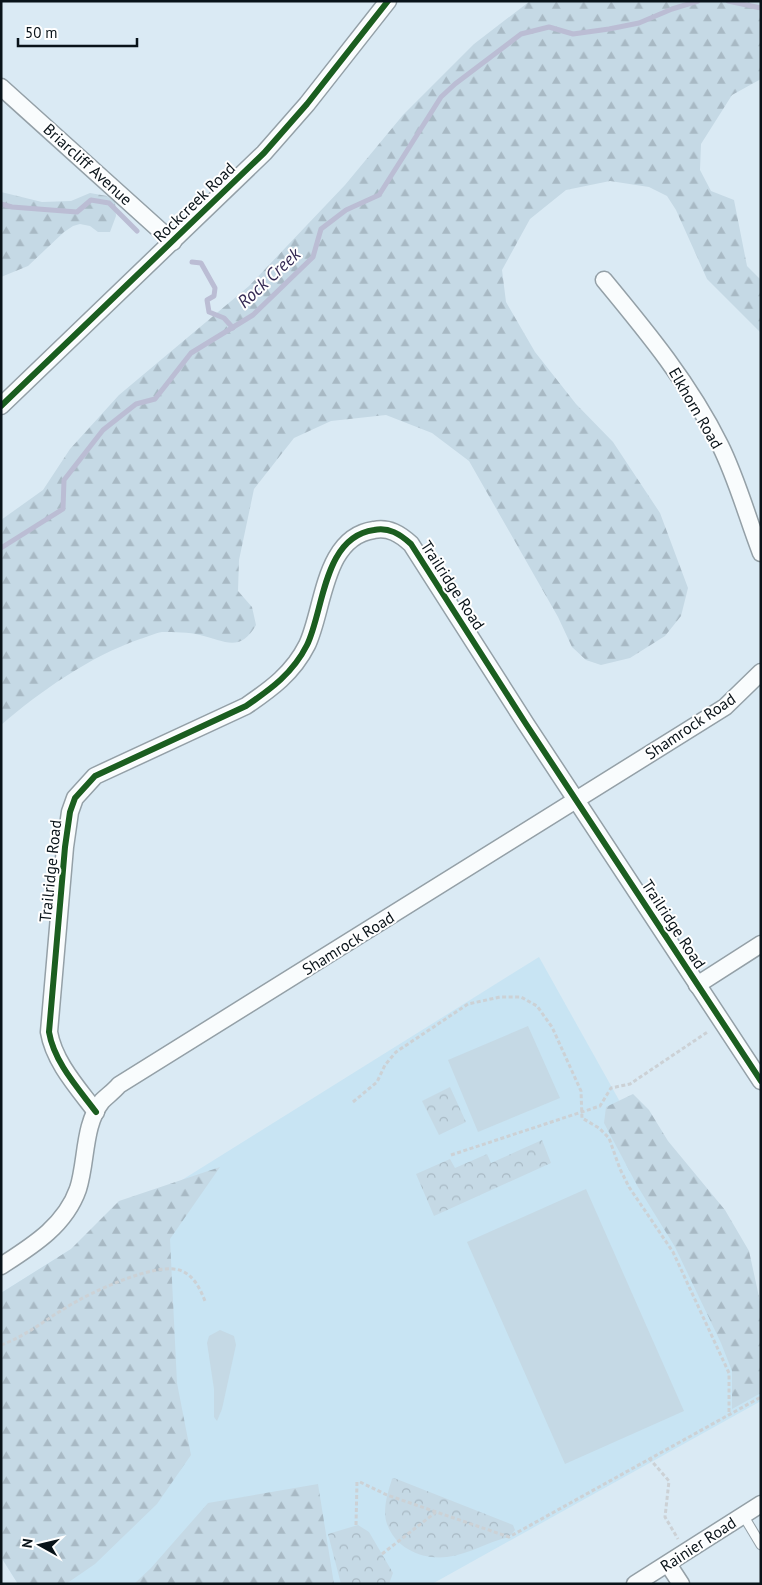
<svg xmlns="http://www.w3.org/2000/svg" width="762" height="1585" viewBox="0 0 762 1585" font-family="'PT Sans',sans-serif">
	<style>
		.built { fill: #c8e4f3 }
		.grass { fill: #c5d9e5 }
		.forest { fill: url(#forest-firs) }
		.park { fill: url(#park-crowns) }
		.lines { fill: none; stroke-linecap: round; stroke-linejoin: round }
		.stream { stroke: #bbbdd4; stroke-width: 5 }
		.lane-casing { stroke: #94a0a7; stroke-width: 11 }
		.street-casing { stroke: #94a0a7; stroke-width: 19 }
		.path { stroke: #ccd1d5; stroke-width: 3; stroke-dasharray: 4 2.5; stroke-linecap: butt }
		.lane { stroke: #f9fcfd; stroke-width: 9 }
		.street { stroke: #f9fcfd; stroke-width: 16 }
		.cycleway-casing { stroke: #fff; stroke-width: 9 }
		.cycleway { stroke: #1b5e20; stroke-width: 6 }
		.labels { text-anchor: middle; stroke-width: 4; stroke-linejoin: round; paint-order: stroke }
		.street-label { font-size: 16px; fill: #091319; stroke: #fff }
		.water-label { font-size: 18px; font-style: italic; fill: #342953; stroke: #fff }
	</style>
	<defs>
		<pattern id="forest-firs" width="22" height="20" patternUnits="userSpaceOnUse" patternTransform="scale(1.25)"><rect width="22" height="20" fill="#c5d9e5"/><path d="M5 1l3.5 6h-7zM16 11l3.5 6h-7z" fill="#a8b9c4"/></pattern>
		<pattern id="park-crowns" width="20" height="18" patternUnits="userSpaceOnUse" patternTransform="scale(1.25)"><rect width="20" height="18" fill="#c5d9e5"/><path d="M2 6a3 3 0 1 1 6 0M12 15a3 3 0 1 1 6 0" fill="none" stroke="#a8b9c4"/></pattern>
	</defs>
	<rect width="100%" height="100%" fill="#daeaf4"/>
	<!-- built -->
	<polygon class="built" points="539,957 761,1354 761,1401 432,1584 18,1584 1,1557 1,1293"/>
	<!-- grass -->
	<g class="grass">
		<polygon points="528,1026 560,1098 478,1132 448,1060"/>
		<polygon points="586,1189 684,1411 565,1464 467,1242"/>
		<polygon points="220,1330 234,1336 236,1345 222,1409 217,1421 214,1417 214,1389 207,1343 209,1336"/>
	</g>
	<!-- forest -->
	<g class="forest">
		<path d="M530,1H761V79L732,95L701,144L700,170L711,191L734,200L747,266L761,280V333L707,279L676,210L667,196L649,187L610,181L566,190L530,219L502,270L506,302L535,352L576,404L613,442L660,513L688,588L681,616L665,636L630,658L601,665L586,660L572,647L558,617L469,461L432,433L386,415L331,421L294,438L254,489L239,560L238,591L252,607L256,625C240,653 225,641 200,635C189,632 174,632 162,632C155,633 147,637 140,639C89,657 42,690 1,725V520L43,490L70,449L119,395L249,286L345,185L403,115L474,44Z"/>
		<polygon points="1,192 42,202 71,201 90,193 107,196 115,202 116,216 110,232 98,232 90,226 80,224 73,226 64,232 28,266 1,277"/>
		<polygon points="633,1094 649,1110 668,1141 725,1210 749,1251 761,1306 761,1393 732,1409 732,1371 721,1343 675,1247 638,1187 604,1123 606,1107"/>
		<polygon points="220,1167 170,1239 177,1383 191,1455 157,1504 95,1564 66,1584 18,1584 1,1557 1,1293 71,1249 119,1201"/>
		<polygon points="318,1484 334,1584 134,1584 151,1568 208,1503"/>
	</g>
	<!-- park -->
	<g class="park">
		<polygon points="450,1087 466,1122 439,1135 422,1101"/>
		<polygon points="542,1140 551,1163 434,1216 416,1174 450,1159 455,1168 487,1154 491,1163"/>
		<path d="M394,1478L513,1525L515,1530L509,1537C487,1542 470,1554 447,1557C423,1560 396,1549 387,1524C382,1510 388,1492 392,1479Z"/>
		<polygon points="358,1525 369,1532 393,1573 389,1584 341,1584 328,1534"/>
	</g>
	<g class="lines">
		<!-- stream -->
		<g class="stream">
			<polyline points="728,1 761,8"/>
			<polyline points="1,204 12,207 77,212 91,200 109,203 137,231"/>
			<polyline points="192,262 201,263 215,288 214,296 207,300 209,312 224,318 233,328"/>
			<polyline points="1,548 63,509 64,480 103,430 136,404 155,399 191,353 253,315 313,257 321,229 346,210 379,195 441,97 455,84 521,34 549,27 573,34 609,29 639,23 672,9 698,1"/>
		</g>
		<defs>
			<polyline id="lane" points="743,1515 761,1545"/>
			<g id="street">
				<polyline points="1,87 173,242"/>
				<path d="M604,280C647,332 690,384 720,445C737,479 747,517 761,553"/>
				<polyline points="1,406 264,153 307,104 388,1"/>
				<polyline points="697,985 761,944"/>
				<path d="M96,1112C78,1088 54,1062 49,1032L65,847L70,812L75,798L95,776L246,706C271,689 293,673 307,645C324,610 323,537 374,530C389,527 400,534 411,544L526,724L761,1081"/>
				<path d="M1,1266C32,1246 65,1226 78,1189C87,1161 83,1125 102,1101C107,1096 114,1091 119,1085L725,707L761,672"/>
				<polyline points="668,1564 681,1584"/>
				<polyline points="635,1584 761,1504"/>
			</g>
		</defs>
		<!-- lane casing -->
		<use href="#lane" class="lane-casing"/>
		<!-- street casing -->
		<use href="#street" class="street-casing"/>
		<!-- path -->
		<g class="path">
			<polyline points="353,1102 377,1082 385,1065 396,1052 468,1004 500,997 521,997 537,1006 552,1027 581,1091 582,1118 599,1128 609,1138 620,1169 629,1187 673,1252 729,1373 729,1415"/>
			<polyline points="451,1155 600,1106 611,1088 630,1084 709,1031"/>
			<path d="M1,1345C26,1336 45,1320 67,1307C89,1293 158,1260 182,1271C195,1277 200,1289 205,1301"/>
			<polyline points="649,1458 669,1481 665,1517 678,1539"/>
			<polyline points="360,1482 387,1495 509,1537 761,1397"/>
			<polyline points="356,1525 357,1481"/>
			<polyline points="382,1554 436,1512"/>
		</g>
		<!-- lane -->
		<use href="#lane" class="lane"/>
		<!-- street -->
		<use href="#street" class="street"/>
		<defs>
			<g id="cycleway">
				<polyline points="1,406 264,153 307,104 388,1"/>
				<path d="M96,1112C78,1088 54,1062 49,1032L65,847L70,812L75,798L95,776L246,706C271,689 293,673 307,645C324,610 323,537 374,530C389,527 400,534 411,544L526,724L761,1081"/>
			</g>
		</defs>
		<!-- cycleway casing -->
		<use href="#cycleway" class="cycleway-casing"/>
		<!-- cycleway -->
		<use href="#cycleway" class="cycleway"/>
	</g>
	<g class="labels">
		<!-- street labels -->
		<g class="street-label">
			<text transform="translate(88 164) rotate(42)" y="6">Briarcliff Avenue</text>
			<text transform="translate(194 202) rotate(-44)" y="6">Rockcreek Road</text>
			<text transform="translate(696 408) rotate(60)" y="6">Elkhorn Road</text>
			<text transform="translate(453 585) rotate(57)" y="6">Trailridge Road</text>
			<text transform="translate(690 726) rotate(-34)" y="6">Shamrock Road</text>
			<text transform="translate(50 871) rotate(-84)" y="6">Trailridge Road</text>
			<text transform="translate(674 924) rotate(57)" y="6">Trailridge Road</text>
			<text transform="translate(348 943) rotate(-32)" y="6">Shamrock Road</text>
			<text transform="translate(698 1544) rotate(-33)" y="6">Rainier Road</text>
		</g>
		<!-- water labels -->
		<g class="water-label">
			<text transform="translate(269 278) rotate(-43)" y="6">Rock Creek</text>
		</g>
	</g>
	<!-- border -->
	<rect width="762" height="1585" fill="none" stroke="#091319" stroke-width="5"/>
	<!-- north arrow -->
	<g transform="translate(40 1545) rotate(278)" stroke="#ffffff" stroke-width="4" paint-order="stroke">
	<path d="M0-4L9 19L0 12L-9 19Z" fill="#091319"/>
	<text y="-8" font-size="14" font-weight="bold" text-anchor="middle" fill="#091319">N</text>
	</g>
	<!-- scale -->
	<path d="M18 38v8h119v-8" fill="none" stroke="#091319" stroke-width="2.5"/>
	<text x="25" y="38" font-size="15" fill="#091319" stroke="#ffffff" stroke-width="4" paint-order="stroke">50 m</text>
</svg>
